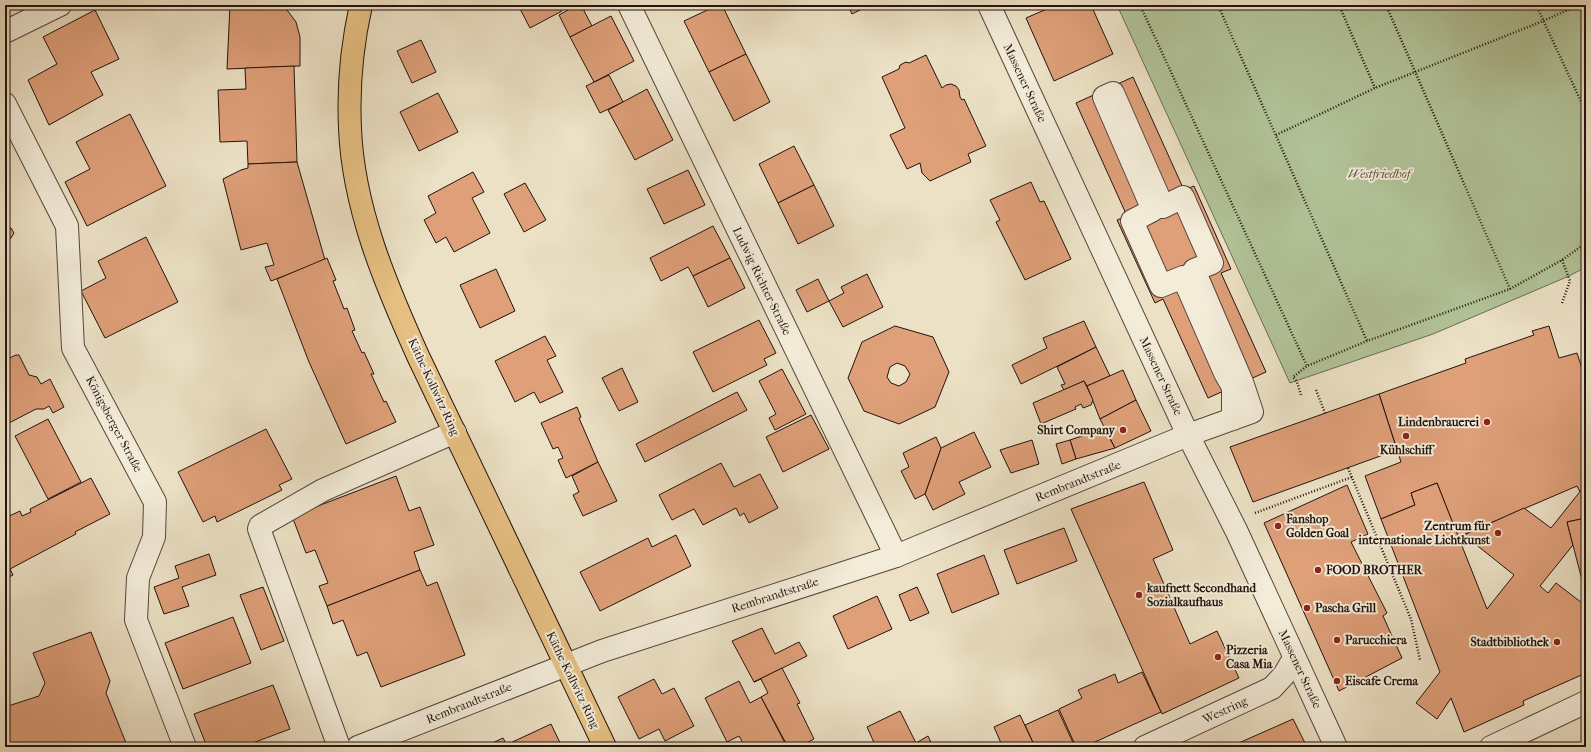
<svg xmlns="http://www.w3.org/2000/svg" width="1591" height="752" viewBox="0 0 1591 752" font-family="'IM FELL French Canon',serif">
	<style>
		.green { fill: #b2c499; stroke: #6a6c53 }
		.building { fill: #de9f79; stroke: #23130d; fill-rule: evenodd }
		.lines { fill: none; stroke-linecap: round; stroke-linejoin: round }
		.minor-casing { stroke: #55463b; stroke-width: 24 }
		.major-casing { stroke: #23130d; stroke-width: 24 }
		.path { stroke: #23130d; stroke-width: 2.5; stroke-dasharray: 1 2; stroke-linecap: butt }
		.minor { stroke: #f3ecd9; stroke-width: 22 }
		.major { stroke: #e6c082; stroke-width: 22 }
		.poi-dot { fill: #8f2418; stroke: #f3ecd9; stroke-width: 1.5 }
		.labels { text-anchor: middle; stroke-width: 4; stroke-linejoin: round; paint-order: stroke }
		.street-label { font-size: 12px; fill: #23130d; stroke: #f3ecd9 }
		.park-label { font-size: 12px; font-style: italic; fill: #55513e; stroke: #f3ecd9 }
		.poi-label { font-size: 12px; font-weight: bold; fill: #23130d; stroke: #f3ecd9; text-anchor: start }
	</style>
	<rect width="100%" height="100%" fill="#ece1c5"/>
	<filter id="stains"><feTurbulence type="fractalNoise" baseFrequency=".005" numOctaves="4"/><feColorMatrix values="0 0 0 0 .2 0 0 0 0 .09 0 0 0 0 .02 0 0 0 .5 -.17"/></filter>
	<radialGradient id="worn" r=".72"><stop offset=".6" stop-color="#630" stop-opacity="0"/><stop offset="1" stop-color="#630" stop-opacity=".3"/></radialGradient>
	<!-- green -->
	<polygon class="green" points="1117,5 1586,5 1586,267 1569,276 1433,334 1290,383"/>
	<!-- building -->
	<g class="building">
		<polygon points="230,5 280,5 287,10 296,22 300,37 300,66 227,69"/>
		<polygon points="518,5 559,5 562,11 530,28"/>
		<polygon points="577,5 581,5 592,26 570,37 559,15"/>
		<polygon points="718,5 722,5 746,54 709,72 684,21"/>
		<polygon points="848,5 870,5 852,14"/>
		<polygon points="1056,5 1091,5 1113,54 1054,81 1026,18"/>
		<polygon points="95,10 119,59 91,72 103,95 49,125 28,80 57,64 43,37"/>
		<polygon points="611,16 634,61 594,82 570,37"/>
		<polygon points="421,40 436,72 412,83 397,51"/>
		<polygon points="746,54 770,102 734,121 709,72"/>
		<polygon points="926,55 942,88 946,85 951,84 956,86 959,90 960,97 962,100 964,99 986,146 968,154 971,162 930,181 922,173 920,163 907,169 890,135 905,128 882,77 899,69 900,65 906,62 909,63"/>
		<polygon points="294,66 297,162 248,164 247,141 220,142 218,90 246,89 245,68"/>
		<polygon points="609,75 623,102 600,113 586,86"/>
		<polygon points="1133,77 1184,190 1194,186 1231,269 1221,273 1266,372 1208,398 1163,299 1155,303 1117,220 1127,216 1076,103"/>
		<polygon points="647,89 673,140 635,160 608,110"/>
		<polygon points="438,93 458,132 419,151 400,112"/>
		<polygon points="130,114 166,186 87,226 65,182 90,169 76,142"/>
		<polygon points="794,146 814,185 778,203 759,164"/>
		<polygon points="297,162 325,260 271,281 265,267 274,265 267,243 241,250 223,179 241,170 248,168 248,164"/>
		<polygon points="688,170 705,205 664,224 647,189"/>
		<polygon points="473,172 484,192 472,198 490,233 454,252 446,237 436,243 424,220 436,213 428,196"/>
		<polygon points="1031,182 1040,202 1044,201 1071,259 1025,280 996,222 1000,220 990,200"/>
		<polygon points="525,183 546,220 524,232 504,194"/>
		<polygon points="814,185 834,226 798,244 778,203"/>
		<polygon points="713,226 730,258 693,276 688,267 661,281 650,258"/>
		<polygon points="5,227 11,228 14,233 11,238 6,241 5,243"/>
		<polygon points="146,237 178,302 105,338 81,291 106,278 98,261"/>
		<polygon points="327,258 336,280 333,281 344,309 347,308 355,330 352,331 362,353 364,352 374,374 371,374 384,402 386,401 396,422 346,444 309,362 277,279"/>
		<polygon points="730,258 745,288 708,307 693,276"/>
		<polygon points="496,269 515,311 480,328 460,285"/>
		<polygon points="867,274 883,307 843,327 829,301 844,293 841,287"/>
		<polygon points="818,279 829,301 807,312 796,290"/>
		<polygon points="759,320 776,353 764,359 767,365 713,392 693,352"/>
		<polygon points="1084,321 1096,347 1021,384 1012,365 1047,348 1043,338"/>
		<path d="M895,326L933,337L949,372L935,407L899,424L864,411L848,378L862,342ZM897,363L905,366L910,374L906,382L899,386L891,383L887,377L890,367Z"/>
		<polygon points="1549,326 1559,358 1577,353 1586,381 1586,484 1580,492 1577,486 1458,537 1437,483 1411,493 1415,505 1381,519 1365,476 1401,462 1379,394 1466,363 1465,359 1534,335 1532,331"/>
		<polygon points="545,336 556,356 547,360 563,392 540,403 534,392 515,402 495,361"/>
		<polygon points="1096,347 1110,376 1087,386 1084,381 1064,390 1061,385 1065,384 1057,367"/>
		<polygon points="16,355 19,355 29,375 37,377 41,384 50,379 64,407 53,413 49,406 44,409 36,409 9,423 5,418 5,360"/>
		<polygon points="622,368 638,402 619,411 602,378"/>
		<polygon points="782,369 806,414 775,430 769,418 776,414 759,381"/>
		<polygon points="1123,370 1136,400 1100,419 1087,386"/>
		<polygon points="1084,381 1093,400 1091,405 1083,408 1081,404 1075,407 1076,409 1041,424 1033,403"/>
		<polygon points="737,392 747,410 645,462 636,444"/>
		<polygon points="1379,394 1397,450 1253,502 1230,447"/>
		<polygon points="1136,400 1151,431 1115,448 1100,419"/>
		<polygon points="577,407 581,417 579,418 598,462 566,478 558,460 563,458 558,447 553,449 541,423"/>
		<polygon points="811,415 829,449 783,472 766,437"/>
		<polygon points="48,419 81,482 48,499 15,436"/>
		<polygon points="266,429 292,479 279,485 282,490 217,522 215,516 203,522 178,472"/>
		<polygon points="1097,431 1106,432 1115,448 1076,459 1070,440"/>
		<polygon points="974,432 991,467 959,482 965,494 933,510 925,494 941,448"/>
		<polygon points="936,437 941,448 925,494 915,499 901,471 909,467 903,453"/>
		<polygon points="1032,440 1039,464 1011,473 1000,450"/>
		<polygon points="1070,440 1076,459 1062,464 1056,444"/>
		<polygon points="598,462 617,501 583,516 573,495 579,492 572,476"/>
		<polygon points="721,463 734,487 760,474 778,508 749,523 744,513 740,516 736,508 703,525 694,509 672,520 659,495"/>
		<polygon points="396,476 409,511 420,507 434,545 414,552 420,570 327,606 319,586 328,583 315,550 306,553 292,516"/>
		<polygon points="91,478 110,514 75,532 76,534 10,569 13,575 5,579 5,529 10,527 5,518 20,511 22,516 31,512 30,509"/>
		<polygon points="1144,482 1173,550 1153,559 1190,644 1217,631 1239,678 1162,714 1071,509"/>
		<polygon points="1437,483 1487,609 1514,575 1464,535 1524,508 1551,528 1586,484 1586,518 1567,522 1573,545 1540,586 1548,593 1556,583 1586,606 1586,673 1523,701 1524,705 1464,732 1451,698 1437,719 1416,703 1440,672 1381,519 1415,505 1411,493"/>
		<polygon points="1347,485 1368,534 1351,542 1387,613 1383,616 1402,658 1339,691 1264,523"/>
		<polygon points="1586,518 1586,579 1582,580 1567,522"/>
		<polygon points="1064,528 1077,561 1017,584 1004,550"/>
		<polygon points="676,535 691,566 600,611 580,572 648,538 652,547"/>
		<polygon points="209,554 216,575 182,587 189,606 164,614 154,587 179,578 175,566"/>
		<polygon points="984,555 999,594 952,613 937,574"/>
		<polygon points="420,570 427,586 437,582 465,655 381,687 367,652 357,656 343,620 333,624 327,606"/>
		<polygon points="263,587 284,641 261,650 240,595"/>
		<polygon points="917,587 929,613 910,621 899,595"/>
		<polygon points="877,596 892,629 848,649 833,616"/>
		<polygon points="233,617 251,663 183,689 165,643"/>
		<polygon points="762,628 775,654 799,642 807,656 754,682 732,641"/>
		<polygon points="91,632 110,681 106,693 126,743 120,747 5,747 5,707 39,696 45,683 33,653"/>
		<polygon points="782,668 800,703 797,704 814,739 799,747 788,747 761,697 768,693 761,679 754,682"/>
		<polygon points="1142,672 1161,712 1084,747 1076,747 1059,709 1082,698 1078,690 1115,674 1118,683"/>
		<polygon points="654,679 662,694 674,688 694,726 665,741 659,729 639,739 618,697"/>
		<polygon points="739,681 750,703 761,697 787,747 745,747 739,736 727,742 705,698"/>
		<polygon points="273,685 290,729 242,747 207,747 194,714"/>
		<polygon points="1058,710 1075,747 1035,747 1025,725"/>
		<polygon points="900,711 916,743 928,736 933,747 876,747 867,727"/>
		<polygon points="1020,715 1035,747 993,747 1001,743 994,727"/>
		<polygon points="1293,719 1307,747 1230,747 1232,746"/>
		<polygon points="551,724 562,747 508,747 506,745"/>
		<polygon points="503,738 508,747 484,747"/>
		<polygon points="1586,740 1586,747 1571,747"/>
	</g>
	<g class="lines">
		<defs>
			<g id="minor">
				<polyline points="629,5 896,556"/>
				<polyline points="989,5 1188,435 1237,532 1336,747"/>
				<polyline points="5,32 60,5"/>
				<polyline points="5,104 67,226 73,348 155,502 154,537 138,578 136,620 185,747"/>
				<polyline points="339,747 259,529 260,526 323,490 455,432"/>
				<polyline points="358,747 602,651 896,556 1188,435 1252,412 1242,382 1194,270 1212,263 1183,197 1163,207 1113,93 1104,97 1153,210 1132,221 1161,286 1183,277 1225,373 1233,387 1233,419"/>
				<polyline points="1145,747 1272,688 1284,675 1294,658"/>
				<polyline points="1491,747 1586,702"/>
			</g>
			<path id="major" d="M361,5C352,45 348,87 350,128C353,208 386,285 418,356L605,747"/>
		</defs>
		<!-- minor casing -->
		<use href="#minor" class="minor-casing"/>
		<!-- major casing -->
		<use href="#major" class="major-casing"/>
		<!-- path -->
		<g class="path">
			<polyline points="1140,5 1307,366"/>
			<polyline points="1218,5 1367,341"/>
			<polyline points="1339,5 1375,88"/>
			<polyline points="1386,5 1510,289"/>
			<polyline points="1536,5 1586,112"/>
			<polyline points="1276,135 1375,88 1543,21 1579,5"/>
			<polyline points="1562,303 1570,281 1562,260"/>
			<polyline points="1316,390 1325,413"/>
			<polyline points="1301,395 1297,382 1293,377 1307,366 1367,341 1510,289 1562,260 1586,243"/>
			<polyline points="1348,468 1411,619 1420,660"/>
			<polyline points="1255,513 1352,477"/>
		</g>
		<!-- minor -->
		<use href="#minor" class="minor"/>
		<!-- major -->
		<use href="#major" class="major"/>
	</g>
	<!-- markers -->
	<g class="poi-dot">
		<circle cx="1487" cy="422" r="4"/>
		<circle cx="1123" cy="430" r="4"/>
		<circle cx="1406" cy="436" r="4"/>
		<circle cx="1278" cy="526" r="4"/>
		<circle cx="1498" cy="533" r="4"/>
		<circle cx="1318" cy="570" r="4"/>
		<circle cx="1139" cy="595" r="4"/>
		<circle cx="1307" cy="608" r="4"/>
		<circle cx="1337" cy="640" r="4"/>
		<circle cx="1557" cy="642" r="4"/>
		<circle cx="1218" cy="657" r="4"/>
		<circle cx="1337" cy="681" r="4"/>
	</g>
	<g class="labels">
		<!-- street labels -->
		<g class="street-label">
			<text transform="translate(1025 83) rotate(65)" y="4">Massener Straße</text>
			<text transform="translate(762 281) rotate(64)" y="4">Ludwig-Richter-Straße</text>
			<text transform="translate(1161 376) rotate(65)" y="4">Massener Straße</text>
			<text transform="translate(434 387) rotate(65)" y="4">Käthe-Kollwitz-Ring</text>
			<text transform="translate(114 424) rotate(62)" y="4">Königsberger Straße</text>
			<text transform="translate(1078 481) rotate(-22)" y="4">Rembrandtstraße</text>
			<text transform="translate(775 595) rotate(-18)" y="4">Rembrandtstraße</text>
			<text transform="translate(1300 669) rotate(65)" y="4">Massener Straße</text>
			<text transform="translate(573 680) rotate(64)" y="4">Käthe-Kollwitz-Ring</text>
			<text transform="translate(469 703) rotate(-22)" y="4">Rembrandtstraße</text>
			<text transform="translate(1225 710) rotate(-25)" y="4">Westring</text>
		</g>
		<!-- park labels -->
		<g class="park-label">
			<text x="1379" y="178">Westfriedhof</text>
		</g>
		<!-- poi labels -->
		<g class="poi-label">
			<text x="1479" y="426" text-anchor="end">Lindenbrauerei</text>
			<text x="1115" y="434" text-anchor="end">Shirt Company</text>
			<text x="1406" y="454" text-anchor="middle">Kühlschiff</text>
			<text x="1286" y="523">Fanshop<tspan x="1286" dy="14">Golden Goal</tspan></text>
			<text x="1490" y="530" text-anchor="end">Zentrum für<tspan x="1490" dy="14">internationale Lichtkunst</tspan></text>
			<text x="1326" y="574">FOOD BROTHER</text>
			<text x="1147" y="592">kaufnett Secondhand<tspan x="1147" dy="14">Sozialkaufhaus</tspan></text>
			<text x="1315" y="612">Pascha Grill</text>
			<text x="1345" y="644">Parucchiera</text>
			<text x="1549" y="646" text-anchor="end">Stadtbibliothek</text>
			<text x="1226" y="654">Pizzeria<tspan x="1226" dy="14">Casa Mia</tspan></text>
			<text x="1345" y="685">Eiscafe Crema</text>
		</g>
	</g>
	<!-- margin -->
	<rect width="1591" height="752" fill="none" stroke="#ece1c5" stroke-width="20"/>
	<rect x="6" y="6" width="1579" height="740" fill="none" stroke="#23130d" stroke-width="2"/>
	<rect x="10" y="10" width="1571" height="732" fill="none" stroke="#23130d"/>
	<rect width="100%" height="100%" filter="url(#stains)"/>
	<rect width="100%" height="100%" fill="url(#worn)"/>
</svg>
